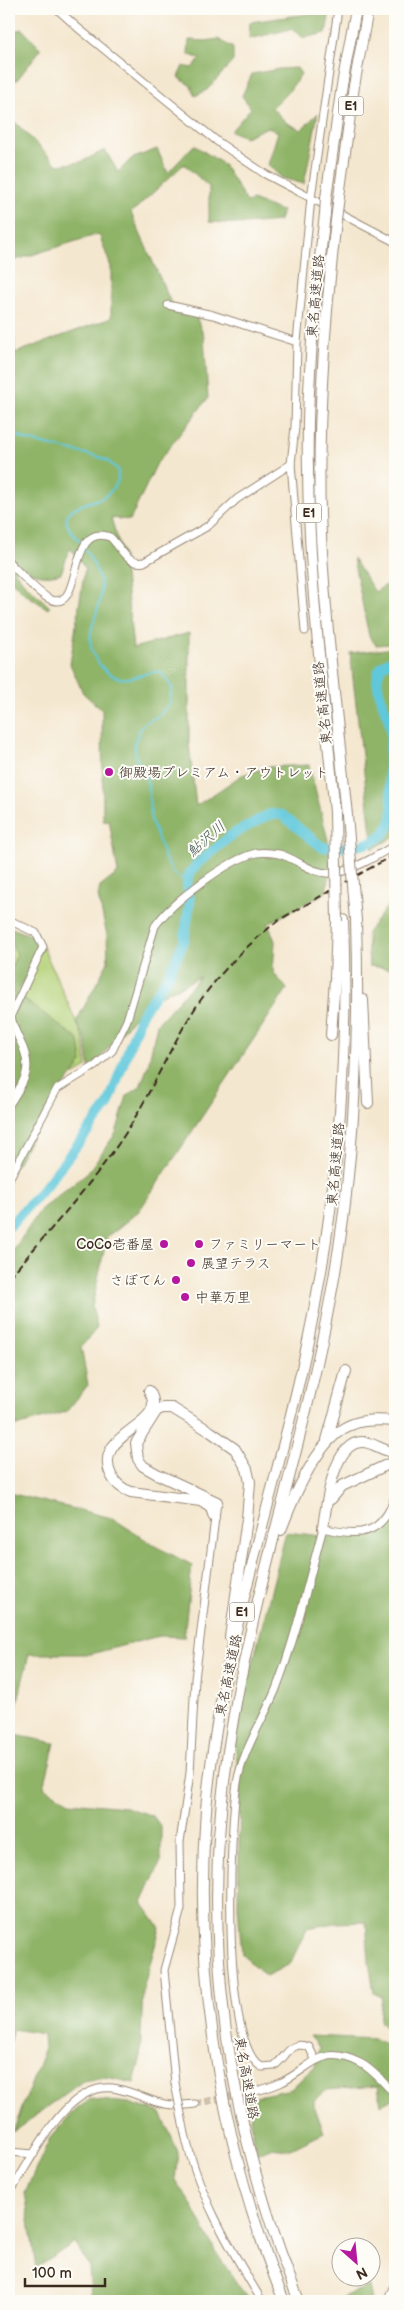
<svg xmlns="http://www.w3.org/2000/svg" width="404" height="2310" viewBox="0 0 404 2310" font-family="'Balsamiq Sans','Klee One',sans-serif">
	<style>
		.green { fill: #b4d278; stroke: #787e4b }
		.forest { fill: #8fb468; stroke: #656f43; fill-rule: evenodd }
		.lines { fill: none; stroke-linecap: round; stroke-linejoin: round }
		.stream { stroke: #5fc8db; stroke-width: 2 }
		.river { stroke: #5fc8db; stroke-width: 10 }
		.tertiary-tunnel { stroke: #cfc1ac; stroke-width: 7; stroke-dasharray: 7 3.5; stroke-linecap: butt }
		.tertiary-casing { stroke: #988876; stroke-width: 9 }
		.primary-casing { stroke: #988876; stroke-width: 11 }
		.motorway-casing { stroke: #988876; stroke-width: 12 }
		.tertiary { stroke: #fff; stroke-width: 7 }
		.primary { stroke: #fff; stroke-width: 9 }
		.motorway { stroke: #fff; stroke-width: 10 }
		.rail { stroke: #3b2a1e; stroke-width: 2; stroke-dasharray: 8 4; stroke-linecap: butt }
		.tertiary-bridge-casing { stroke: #988876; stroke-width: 9; stroke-linecap: butt }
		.motorway-bridge-casing { stroke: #988876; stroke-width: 12; stroke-linecap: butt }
		.tertiary-bridge { stroke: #fff; stroke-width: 7 }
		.motorway-bridge { stroke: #fff; stroke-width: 10 }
		.poi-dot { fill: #b5179e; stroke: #fdfcf7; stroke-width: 2 }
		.labels { text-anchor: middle; stroke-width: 4; stroke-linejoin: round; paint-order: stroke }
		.shield { fill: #fdfcf7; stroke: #75695f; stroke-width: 1 }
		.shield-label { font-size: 12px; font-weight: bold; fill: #3b2a1e }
		.street-label { font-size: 14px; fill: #3b2a1e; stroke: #fdfcf7 }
		.poi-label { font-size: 14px; fill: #3b2a1e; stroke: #fdfcf7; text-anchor: start }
		.water-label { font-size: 15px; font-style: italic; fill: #465957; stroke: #fdfcf7 }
	</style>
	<rect width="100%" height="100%" fill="#fdfcf7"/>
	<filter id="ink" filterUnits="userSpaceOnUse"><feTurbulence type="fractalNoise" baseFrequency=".02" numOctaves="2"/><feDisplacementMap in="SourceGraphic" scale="10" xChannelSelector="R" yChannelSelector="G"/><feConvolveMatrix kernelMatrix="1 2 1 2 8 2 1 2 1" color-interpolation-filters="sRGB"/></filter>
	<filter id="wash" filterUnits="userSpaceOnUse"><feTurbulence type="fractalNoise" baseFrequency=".0096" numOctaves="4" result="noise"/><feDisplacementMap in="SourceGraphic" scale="20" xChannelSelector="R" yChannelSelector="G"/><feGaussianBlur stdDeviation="1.12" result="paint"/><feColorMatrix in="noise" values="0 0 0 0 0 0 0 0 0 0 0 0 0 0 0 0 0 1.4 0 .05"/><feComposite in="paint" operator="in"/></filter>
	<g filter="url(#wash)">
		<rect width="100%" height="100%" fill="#f4e7cf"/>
		<!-- green -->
		<polygon class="green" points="9,933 43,947 83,1037 87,1067 58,1084 9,1178"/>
		<!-- forest -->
		<g class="forest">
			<polygon points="330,11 326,33 304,38 291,29 249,39 250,22"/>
			<polygon points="22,29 41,49 17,80 10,82 9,33"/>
			<polygon points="218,39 233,48 233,61 207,90 195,96 191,86 178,77 183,66 192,68 200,59 188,54 189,40 206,41"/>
			<polygon points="297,68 301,74 289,91 272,108 287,123 301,130 318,113 304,184 282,178 268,165 278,132 268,127 245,137 231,131 251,108 242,96 252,74 279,69"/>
			<path d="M9,116L58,165L81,162L105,150L118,172L131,159L157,149L168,173L194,145L223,164L247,202L252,200L282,211L279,221L245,224L209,222V187L184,164L131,213L172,305L196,316L204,337L208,398L157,463L130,520L111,518L123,557L133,648L189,633V744L196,806L242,775L268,767L309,765L332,856L326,892L268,924L275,941L273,972L287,989L139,1211L107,1237L92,1306L97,1328L81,1347L88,1385L66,1412L9,1428V1257L41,1209L88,1172L116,1133L127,1096L140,1087L148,1066L157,1024L200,977L147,1002L90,1070L85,1039L76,1022L108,962L107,935L98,896L100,887L118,873L109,820L103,821L102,710L83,693L70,664L85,568L70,548L61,573C44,578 35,575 20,566L15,571L23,582L50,607L48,609L24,593L9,578ZM99,234L111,267V318L15,353L9,262Z"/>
			<polygon points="353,558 375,592 395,579 395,639 390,644 376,645 369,636"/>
			<polygon points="395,648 395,836 373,849 350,653"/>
			<polygon points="395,896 395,969 369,966 367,933"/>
			<polygon points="9,927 35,937 43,947 16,993 79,1040 82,1062 45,1113 9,1178 9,973 17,954 9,938"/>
			<polygon points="9,1493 112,1518 157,1547 192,1565 184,1637 159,1636 91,1654 29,1654 10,1734 55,1743 44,1787 69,1802 126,1807 153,1816 161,1827 161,1861 142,1903 160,1928 143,1989 140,2060 134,2083 105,2077 83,2081 13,2132 44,2050 43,2034 13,2029 9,2044"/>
			<path d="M395,1513V2033C374,2023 380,2017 382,1997L374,1992L369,1961L366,1922L335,1923L307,1928L290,1964L266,1976L242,1955L238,1907L240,1789L235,1743L240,1713L286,1532L340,1538L373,1534Z"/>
			<polygon points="310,2036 375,2039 395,2049 395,2098 381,2105 378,2086 326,2090 314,2100 314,2105 324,2133 289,2150 270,2148 256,2154 248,2098 291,2089 315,2066 319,2047"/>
			<polygon points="90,2099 129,2103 161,2113 178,2152 175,2180 193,2207 215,2251 249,2301 86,2301 91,2295 89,2267 75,2242 36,2268 25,2193 50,2138 71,2114"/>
			<polygon points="369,2286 372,2301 333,2301"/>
		</g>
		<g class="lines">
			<!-- stream -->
			<g class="stream">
				<path d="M9,431L26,440L99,457L108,461L118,470V481C114,488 109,494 102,498C90,503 59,507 68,526C71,533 78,538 82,544"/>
				<path d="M85,549C92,560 100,574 101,588C102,617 77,636 100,665C105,671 112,676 119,678C136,681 146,670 161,672L172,687L170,702L161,714L142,725L134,744L137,760L147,777L151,820L166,861L174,874L187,882"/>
			</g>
			<!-- river -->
			<path class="river" d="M9,1227L44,1188L108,1105L141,1015L167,978L184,941L190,902L187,884L188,876L196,865L233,834L270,814L282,815L322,847C346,848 387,849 392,816C394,802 390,789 389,775C388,758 394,738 389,721C383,702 363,667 395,660"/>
		</g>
	</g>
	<g filter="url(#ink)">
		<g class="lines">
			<!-- tertiary-tunnel -->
			<polyline class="tertiary-tunnel" points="195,2104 241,2094"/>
			<defs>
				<g id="tertiary">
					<polyline points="57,9 78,28 218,142 265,174 395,242"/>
					<polyline points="168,305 213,315 297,342"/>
					<path d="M9,562C19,572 40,596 52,600C84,611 66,521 110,537C121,547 127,566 144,562L208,526L237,499L291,464"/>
					<polyline points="305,631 291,464 295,427 297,342 311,198 338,9"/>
					<path d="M9,920L36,933L43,947L11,1015C12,1025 16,1032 20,1041C34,1069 25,1080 9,1105"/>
					<path d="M9,1179L57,1089L95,1066L112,1051L127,1020L155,926C172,902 227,860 256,853C263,852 273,853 279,854C298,859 312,875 333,873C351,872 380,854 395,845"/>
					<path d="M315,2059L309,2047C289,2040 288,2056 274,2066L262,2067C220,2046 230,1829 237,1783C243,1749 263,1721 276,1689C296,1637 308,1582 323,1528C358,1537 383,1536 395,1496"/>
					<polyline points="175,2083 164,1970 181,1909 180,1842 190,1773 195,1679 217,1502"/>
					<path d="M246,2093C257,2091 269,2088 280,2083C312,2068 320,2043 360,2063C373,2069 385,2085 395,2094"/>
					<path d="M183,2124C195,2190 228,2245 262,2301"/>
					<polyline points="9,2152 34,2154"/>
					<path d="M9,2194C33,2159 67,2077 118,2089C151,2097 157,2109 195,2104"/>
				</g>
				<polyline id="primary" points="388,2301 395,2286"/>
				<g id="motorway">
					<polyline points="326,198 342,85 356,9"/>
					<polyline points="338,204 354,86 368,9"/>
					<path d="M325,214C315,299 306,384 308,470C309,585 324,698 335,812"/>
					<path d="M336,220C325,317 317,416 320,514C324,615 337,715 347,815"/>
					<polyline points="363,1000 368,1103"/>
					<polyline points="331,1035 335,979 337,921"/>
					<path d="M149,1391C172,1426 91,1431 111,1475C115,1483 122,1489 131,1492L201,1501L211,1508L214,1517"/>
					<polyline points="327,1440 346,1371"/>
					<polyline points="331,1499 342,1486 395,1461"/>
					<polyline points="217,1502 157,1474 143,1466 138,1459 136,1443 157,1410 163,1408 172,1408 211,1432 235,1449 247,1469 250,1482 247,1519 230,1637"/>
					<path d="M323,1528C326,1506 333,1442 362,1442C374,1442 383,1452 395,1452"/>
					<path d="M281,1530C293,1498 319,1435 353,1424C366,1419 382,1420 395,1421"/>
					<path d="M284,2301C221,2146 193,1978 206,1810C219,1655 272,1506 305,1355C336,1212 349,1067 343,920"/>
					<path d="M299,2301C223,2110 197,1924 233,1720C257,1578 304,1441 330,1300C354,1175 360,1047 356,920"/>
				</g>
			</defs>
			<!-- tertiary casing -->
			<use href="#tertiary" class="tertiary-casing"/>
			<!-- primary casing -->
			<use href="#primary" class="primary-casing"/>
			<!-- motorway casing -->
			<use href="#motorway" class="motorway-casing"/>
			<!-- tertiary -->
			<use href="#tertiary" class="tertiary"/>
			<!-- primary -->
			<use href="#primary" class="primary"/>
			<!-- motorway -->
			<use href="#motorway" class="motorway"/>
			<!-- rail -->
			<path class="rail" d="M9,1278C46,1234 86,1191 119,1143C150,1098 169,1046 200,1001C222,970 249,943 279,920L395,854"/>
			<defs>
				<polyline id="tertiary-bridge" points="175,2083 183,2124"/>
				<g id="motorway-bridge">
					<polyline points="325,214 326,198"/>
					<polyline points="336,220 338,204"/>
					<polyline points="335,812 337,921"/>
					<polyline points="347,815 356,920"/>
				</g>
			</defs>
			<!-- tertiary-bridge casing -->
			<use href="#tertiary-bridge" class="tertiary-bridge-casing"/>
			<!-- motorway-bridge casing -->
			<use href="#motorway-bridge" class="motorway-bridge-casing"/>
			<!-- tertiary-bridge -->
			<use href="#tertiary-bridge" class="tertiary-bridge"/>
			<!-- motorway-bridge -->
			<use href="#motorway-bridge" class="motorway-bridge"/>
		</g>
	</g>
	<!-- markers -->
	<g class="poi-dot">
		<circle cx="109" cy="772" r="5"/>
		<circle cx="164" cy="1244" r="5"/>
		<circle cx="199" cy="1244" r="5"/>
		<circle cx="191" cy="1263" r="5"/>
		<circle cx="176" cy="1280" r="5"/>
		<circle cx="185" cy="1297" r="5"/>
	</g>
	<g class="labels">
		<!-- shield labels -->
		<g class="shield">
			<rect x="338.5" y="96.5" width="25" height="19" rx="4"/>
			<rect x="296.5" y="503.5" width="25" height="19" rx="4"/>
			<rect x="229.5" y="1602.5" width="25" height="19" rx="4"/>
		</g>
		<g class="shield-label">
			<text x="351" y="110">E1</text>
			<text x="309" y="517">E1</text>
			<text x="242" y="1616">E1</text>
		</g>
		<!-- street labels -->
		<g class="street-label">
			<text transform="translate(315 296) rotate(-85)" y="5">東名高速道路</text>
			<text transform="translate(322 703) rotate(-96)" y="5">東名高速道路</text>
			<text transform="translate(335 1164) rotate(-85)" y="5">東名高速道路</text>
			<text transform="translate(228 1675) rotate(-78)" y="5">東名高速道路</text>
			<text transform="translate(247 2078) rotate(80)" y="5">東名高速道路</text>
		</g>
		<!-- poi labels -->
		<g class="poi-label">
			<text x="119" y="777">御殿場プレミアム・アウトレット</text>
			<text x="154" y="1249" text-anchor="end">CoCo壱番屋</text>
			<text x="209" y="1249">ファミリーマート</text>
			<text x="201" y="1268">展望テラス</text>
			<text x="166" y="1285" text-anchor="end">さぼてん</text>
			<text x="195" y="1302">中華万里</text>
		</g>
		<!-- water labels -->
		<g class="water-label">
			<text transform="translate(206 839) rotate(-41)" y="5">鮎沢川</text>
		</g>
	</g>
	<!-- margin -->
	<rect width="404" height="2310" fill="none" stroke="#fdfcf7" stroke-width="30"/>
	<!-- north arrow -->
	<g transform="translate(356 2262) rotate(153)"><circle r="24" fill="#fdfcf7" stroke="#afa8a0"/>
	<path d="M0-4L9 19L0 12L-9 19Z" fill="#b5179e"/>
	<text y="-8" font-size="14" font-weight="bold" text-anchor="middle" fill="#3b2a1e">N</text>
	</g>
	<!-- scale -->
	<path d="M25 2278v8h80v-8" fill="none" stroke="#3b2a1e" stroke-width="2.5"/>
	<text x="32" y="2278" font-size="15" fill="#3b2a1e" stroke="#fdfcf7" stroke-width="4" paint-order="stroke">100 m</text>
</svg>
